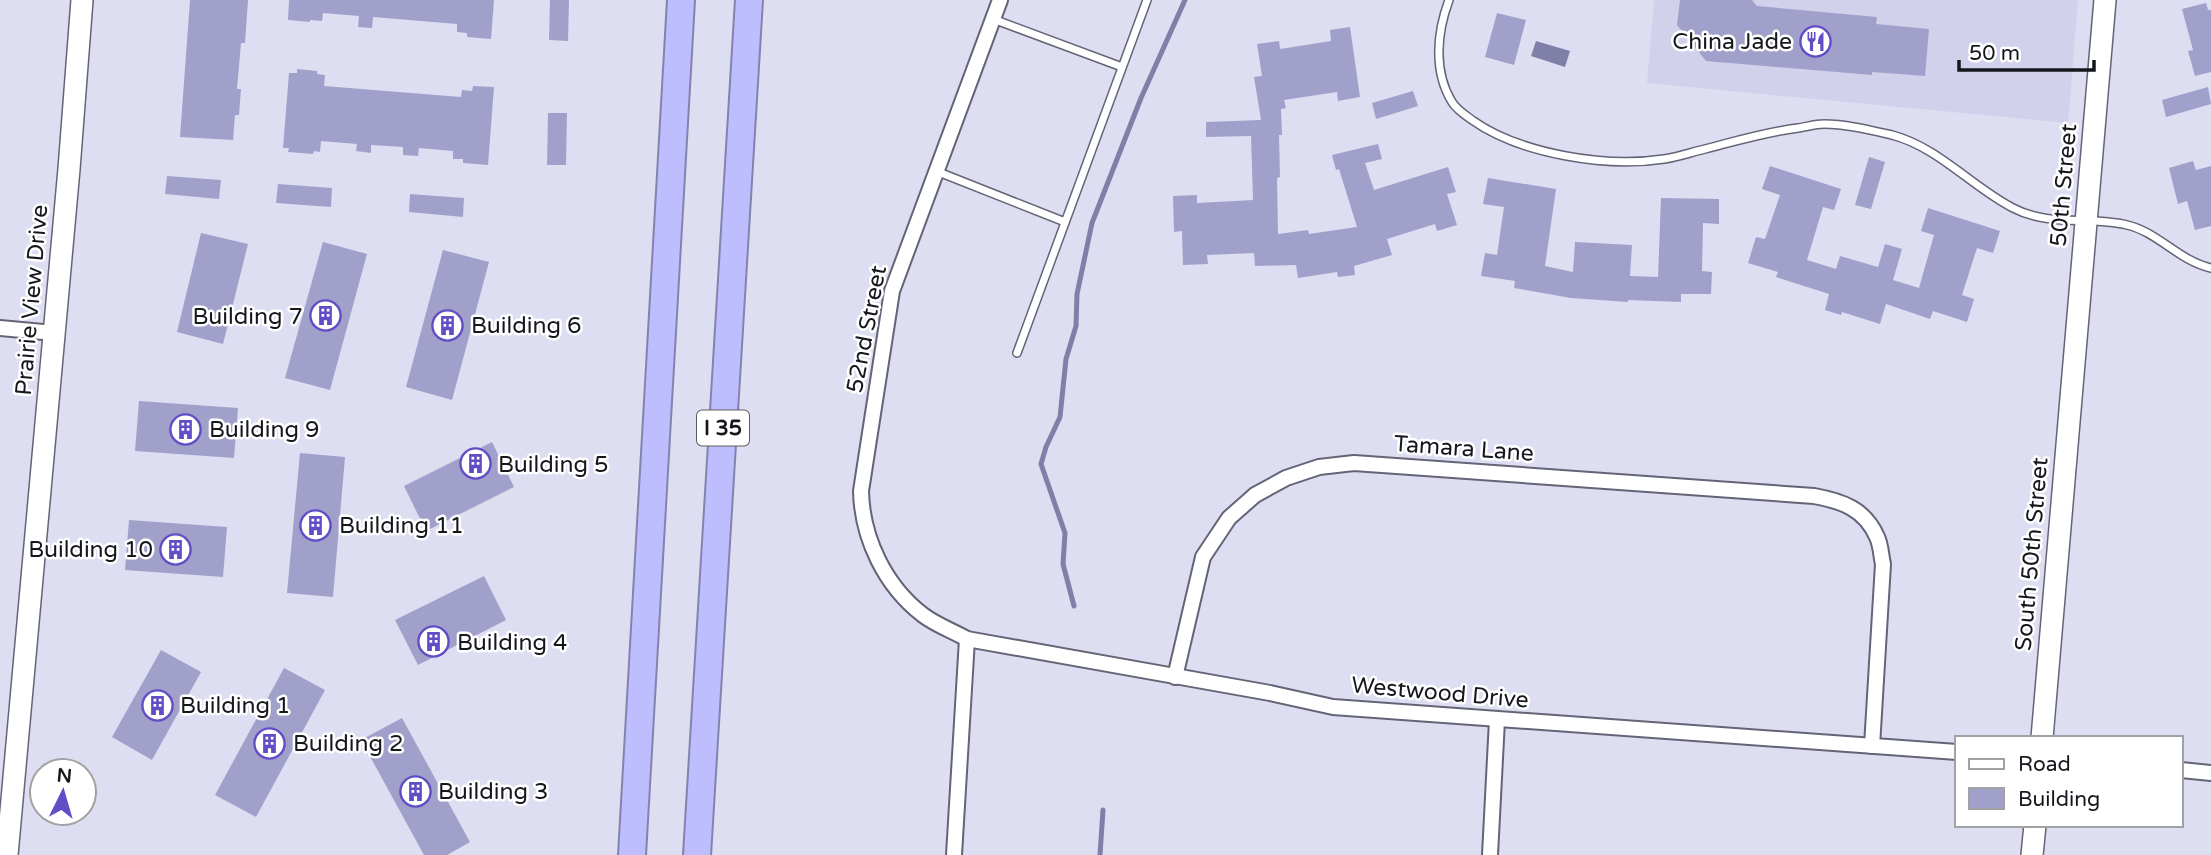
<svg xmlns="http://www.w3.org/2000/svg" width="2211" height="855" viewBox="0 0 2211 855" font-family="'Varela Round',sans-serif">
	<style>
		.built { fill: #d1d1ec }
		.water { fill: #807fa8 }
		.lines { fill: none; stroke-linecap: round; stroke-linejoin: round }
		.stream { stroke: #807fa8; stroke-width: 5 }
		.building { fill: #a1a0ca }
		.lane-casing { stroke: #646476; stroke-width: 10 }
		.street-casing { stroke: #646476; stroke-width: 18 }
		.secondary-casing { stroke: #646476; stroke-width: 24 }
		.highway-casing { stroke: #8383af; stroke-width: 30 }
		.lane { stroke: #fff; stroke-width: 7 }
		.street { stroke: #fff; stroke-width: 14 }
		.secondary { stroke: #fff; stroke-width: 21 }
		.highway { stroke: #bebdfe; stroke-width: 26 }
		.labels { text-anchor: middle; stroke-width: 5; stroke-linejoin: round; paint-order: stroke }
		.shield { fill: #fff; stroke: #5c5c61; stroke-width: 2 }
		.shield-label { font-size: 21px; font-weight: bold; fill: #16161d }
		.poi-label { font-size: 23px; fill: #16161d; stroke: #fff; text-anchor: start }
		.street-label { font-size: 23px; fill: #16161d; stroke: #fff }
	</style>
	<rect width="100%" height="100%" fill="#dddef2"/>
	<!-- built -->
	<polygon class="built" points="1654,0 2078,0 2068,123 1647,83"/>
	<!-- water -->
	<polygon class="water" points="1536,41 1570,51 1565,67 1531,56"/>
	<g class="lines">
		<!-- stream -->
		<g class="stream">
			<polyline points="1074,606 1063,564 1065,533 1041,464 1046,447 1060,417 1066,359 1076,326 1077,294 1092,223 1141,98 1185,0"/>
			<polyline points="1100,855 1103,810"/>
		</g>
	</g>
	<!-- building -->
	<g class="building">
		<polygon points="190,0 248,0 245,43 241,43 237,89 241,89 239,115 235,115 233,140 180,137"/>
		<polygon points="289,0 494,0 491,39 467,37 467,33 457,32 457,24 373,17 372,28 358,27 359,16 323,13 322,21 310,20 310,22 288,20"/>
		<polygon points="550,0 569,0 568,41 549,40"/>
		<polygon points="1680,0 1752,0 1757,6 1877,17 1876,24 1929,29 1925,76 1872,72 1872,75 1706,61 1677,25"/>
		<polygon points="2206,3 2208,10 2211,10 2211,72 2195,76 2188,51 2193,50 2182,9"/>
		<polygon points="1497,13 1526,20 1514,65 1485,57"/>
		<polygon points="1350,27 1360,97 1338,101 1337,92 1284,100 1286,108 1281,109 1282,135 1279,135 1280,177 1277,178 1278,234 1308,230 1309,234 1357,227 1339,169 1336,170 1332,155 1378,144 1382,159 1365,163 1374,190 1448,167 1456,192 1447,194 1457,225 1437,231 1435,224 1387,239 1392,255 1354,266 1355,275 1338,277 1337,272 1298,278 1296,265 1255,266 1254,253 1207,255 1208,264 1183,265 1182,231 1174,232 1173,196 1197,195 1197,203 1253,200 1251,136 1206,137 1206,122 1261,120 1254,77 1262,76 1257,44 1279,41 1280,49 1331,41 1330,30"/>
		<polygon points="297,69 317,71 317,74 325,75 324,86 461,97 462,90 472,91 473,86 494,87 488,165 463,163 463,159 453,159 453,151 419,148 418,156 403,155 403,147 371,145 371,153 356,151 357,144 321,141 320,152 314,151 313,154 288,152 289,148 283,148 289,73 297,73"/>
		<polygon points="2208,87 2211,104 2166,117 2162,100"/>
		<polygon points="1413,91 1418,106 1376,119 1372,103"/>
		<polygon points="548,113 567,113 566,165 547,165"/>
		<polygon points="1869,157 1885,162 1871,209 1855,205"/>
		<polygon points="2193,161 2196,170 2211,166 2211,226 2195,230 2187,201 2178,204 2169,168"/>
		<polygon points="1770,166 1841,189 1834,210 1823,207 1807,260 1836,269 1840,256 1878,267 1885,244 1902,249 1893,280 1919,288 1934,235 1921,231 1928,208 2000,231 1993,253 1977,248 1962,295 1974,299 1967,322 1933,311 1930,319 1886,304 1880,324 1842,312 1841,315 1825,310 1829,294 1776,277 1778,272 1748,263 1756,237 1765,239 1780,195 1762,189"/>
		<polygon points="167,176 221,180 219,199 165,194"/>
		<polygon points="1488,178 1556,189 1545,266 1573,272 1575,242 1632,245 1630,276 1658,277 1661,198 1719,199 1719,224 1703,223 1702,271 1712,272 1711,294 1681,294 1681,302 1628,300 1628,302 1571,298 1514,288 1515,281 1481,276 1485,253 1497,255 1504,207 1483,204"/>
		<polygon points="278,184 332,188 331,207 276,203"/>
		<polygon points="410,194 464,198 463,217 409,212"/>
		<polygon points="201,233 248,244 223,344 177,332"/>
		<polygon points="323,242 367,254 330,390 285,378"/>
		<polygon points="443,250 489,262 452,400 406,387"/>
		<polygon points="139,401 238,408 234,458 135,451"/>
		<polygon points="492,442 514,487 426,531 404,486"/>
		<polygon points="300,453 345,457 333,597 287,593"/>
		<polygon points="129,520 227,527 223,577 125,570"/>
		<polygon points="484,576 506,620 418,665 395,620"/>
		<polygon points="161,650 201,672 152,760 112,737"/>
		<polygon points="284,668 325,690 256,817 215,795"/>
		<polygon points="402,718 470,842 447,855 424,855 361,740"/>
	</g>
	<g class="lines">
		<defs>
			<g id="lane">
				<path d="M1449,0C1437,32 1433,71 1452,102C1456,109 1465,115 1472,120C1520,154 1606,168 1664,159C1678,157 1692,152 1705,149C1736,141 1766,132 1798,128C1806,127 1815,124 1824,124C1846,124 1870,130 1892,135C1938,147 1972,187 2013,208C2049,227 2089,216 2127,225C2158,232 2179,261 2211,268"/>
				<polyline points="993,19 1122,67"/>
				<polyline points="936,171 1065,222"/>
				<polyline points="1017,353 1147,0"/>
			</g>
			<g id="street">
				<path d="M1000,0L892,291L861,491C862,538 885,586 923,615C936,625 953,631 967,639L1270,693L1333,707L1957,752"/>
				<polyline points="0,328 54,333"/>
				<path d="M1175,677L1203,557L1229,518L1255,495L1286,478L1319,467L1354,463L1814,496C1842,501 1865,509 1877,537C1881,545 1881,556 1883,564L1872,746"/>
				<polyline points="2181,770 2211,773"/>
				<polyline points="954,855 967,639"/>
				<polyline points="1490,855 1497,720"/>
			</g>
			<g id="secondary">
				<polyline points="2042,738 2105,0"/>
				<polyline points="7,855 69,169 82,0"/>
				<polyline points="2032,855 2035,825"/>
			</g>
			<g id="highway">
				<polyline points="632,855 681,0"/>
				<polyline points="697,855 749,0"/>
			</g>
		</defs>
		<!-- lane casing -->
		<use href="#lane" class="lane-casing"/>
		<!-- street casing -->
		<use href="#street" class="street-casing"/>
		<!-- secondary casing -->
		<use href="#secondary" class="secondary-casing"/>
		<!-- highway casing -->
		<use href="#highway" class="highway-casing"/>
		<!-- lane -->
		<use href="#lane" class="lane"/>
		<!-- street -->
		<use href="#street" class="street"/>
		<!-- secondary -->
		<use href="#secondary" class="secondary"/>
		<!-- highway -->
		<use href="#highway" class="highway"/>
	</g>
	<!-- icons -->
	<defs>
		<symbol id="restaurant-ring" viewBox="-11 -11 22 22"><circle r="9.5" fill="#fff" stroke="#614ec6" stroke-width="1.5"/><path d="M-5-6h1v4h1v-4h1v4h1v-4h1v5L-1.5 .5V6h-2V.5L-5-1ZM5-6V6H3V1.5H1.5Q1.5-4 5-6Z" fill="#614ec6"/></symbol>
		<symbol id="building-ring" viewBox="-11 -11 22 22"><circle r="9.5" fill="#fff" stroke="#614ec6" stroke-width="1.5"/><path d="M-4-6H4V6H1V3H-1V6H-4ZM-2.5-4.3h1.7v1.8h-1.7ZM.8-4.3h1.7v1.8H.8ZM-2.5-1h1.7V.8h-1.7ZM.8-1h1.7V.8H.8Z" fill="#614ec6"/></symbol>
	</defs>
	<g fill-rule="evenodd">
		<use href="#restaurant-ring" x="1798" y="24" width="35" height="35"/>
		<use href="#building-ring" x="308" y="298" width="35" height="35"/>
		<use href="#building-ring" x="430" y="308" width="35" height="35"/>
		<use href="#building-ring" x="168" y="412" width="35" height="35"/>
		<use href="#building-ring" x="458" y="446" width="35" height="35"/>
		<use href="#building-ring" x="298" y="508" width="35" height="35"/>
		<use href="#building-ring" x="158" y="532" width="35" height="35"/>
		<use href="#building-ring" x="416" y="624" width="35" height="35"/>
		<use href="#building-ring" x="140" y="688" width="35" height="35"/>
		<use href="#building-ring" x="252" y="726" width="35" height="35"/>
		<use href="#building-ring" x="398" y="774" width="35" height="35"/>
	</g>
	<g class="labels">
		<!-- shield labels -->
		<rect class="shield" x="697" y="410.5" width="52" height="35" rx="5"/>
		<g class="shield-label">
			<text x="723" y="435">I 35</text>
		</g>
		<!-- poi labels -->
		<g class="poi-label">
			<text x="1792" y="49" text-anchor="end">China Jade</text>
			<text x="303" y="324" text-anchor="end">Building 7</text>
			<text x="471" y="333">Building 6</text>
			<text x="209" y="437">Building 9</text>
			<text x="498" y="472">Building 5</text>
			<text x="339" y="533">Building 11</text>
			<text x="153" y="557" text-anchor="end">Building 10</text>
			<text x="457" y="650">Building 4</text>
			<text x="180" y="713">Building 1</text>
			<text x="293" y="751">Building 2</text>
			<text x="438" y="799">Building 3</text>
		</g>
		<!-- street labels -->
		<g class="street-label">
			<text transform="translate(2063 185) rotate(-85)" y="8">50th Street</text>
			<text transform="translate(31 300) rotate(-85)" y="8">Prairie View Drive</text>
			<text transform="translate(866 329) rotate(-79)" y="8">52nd Street</text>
			<text transform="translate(1464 448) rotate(4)" y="8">Tamara Lane</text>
			<text transform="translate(2031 554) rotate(-85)" y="8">South 50th Street</text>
			<text transform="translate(1440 692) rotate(5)" y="8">Westwood Drive</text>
		</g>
	</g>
	<!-- legend -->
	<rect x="1955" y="736" width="228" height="91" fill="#ffffff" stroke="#a2a2a5" stroke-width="2"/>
	<rect x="1969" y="759" width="35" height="10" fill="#ffffff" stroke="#a2a2a5" stroke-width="2"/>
	<text x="2018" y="771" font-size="21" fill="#16161d">Road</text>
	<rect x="1969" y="788" width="35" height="21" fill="#a1a0ca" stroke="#a2a2a5" stroke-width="2"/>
	<text x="2018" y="806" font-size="21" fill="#16161d">Building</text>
	<!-- north arrow -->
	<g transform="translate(63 792) rotate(5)"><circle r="33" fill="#ffffff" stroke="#a2a2a5" stroke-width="2"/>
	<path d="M0-5L12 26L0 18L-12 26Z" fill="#614ec6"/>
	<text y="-10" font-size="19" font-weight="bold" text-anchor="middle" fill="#16161d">N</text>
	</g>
	<!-- scale -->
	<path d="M1959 60v10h135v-10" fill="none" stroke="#16161d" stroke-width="3.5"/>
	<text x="1969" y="60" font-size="21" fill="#16161d" stroke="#ffffff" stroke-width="5" paint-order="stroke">50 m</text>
</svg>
